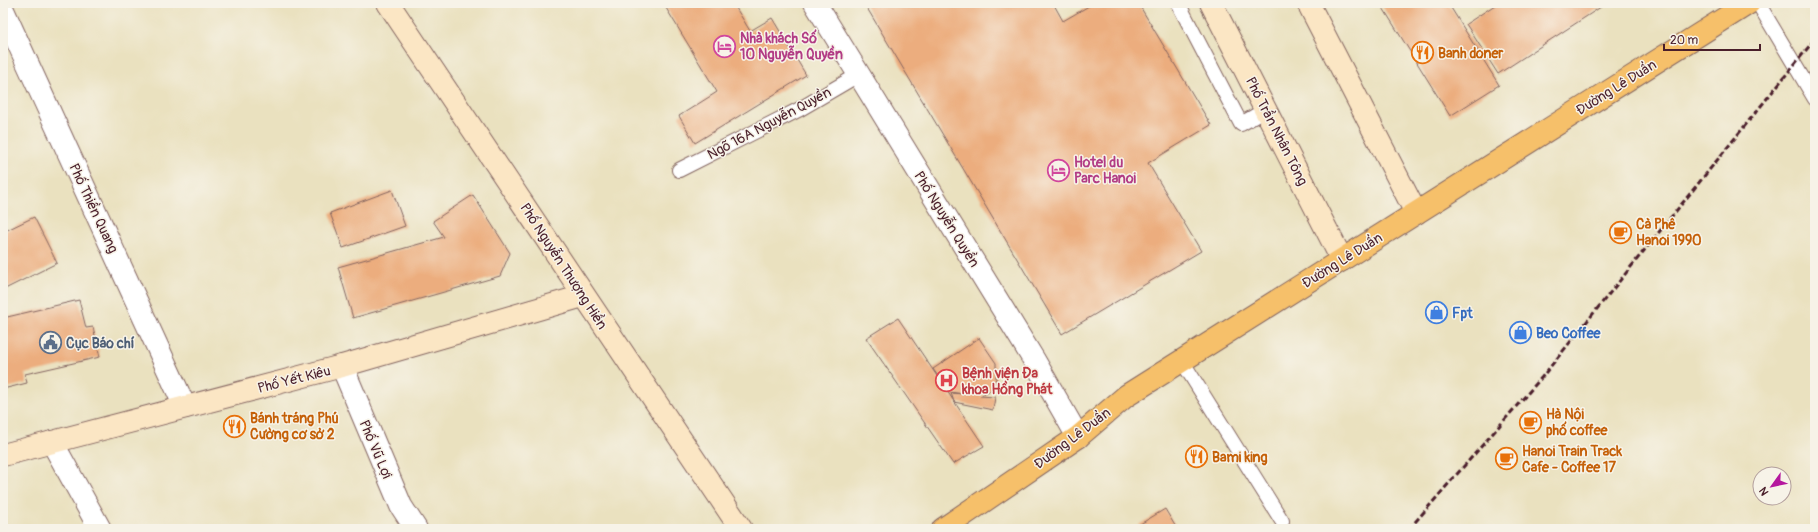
<svg xmlns="http://www.w3.org/2000/svg" width="1818" height="532" viewBox="0 0 1818 532" font-family="Pangolin,sans-serif">
	<style>
		.building { fill: #ecad7e }
		.lines { fill: none; stroke-linecap: round; stroke-linejoin: round }
		.lane-casing { stroke: #82635f; stroke-width: 16 }
		.street-casing { stroke: #82635f; stroke-width: 24 }
		.secondary-casing { stroke: #82635f; stroke-width: 24 }
		.primary-casing { stroke: #82635f; stroke-width: 24 }
		.lane { stroke: #fff; stroke-width: 14 }
		.street { stroke: #fff; stroke-width: 22 }
		.secondary { stroke: #fbe6c4; stroke-width: 22 }
		.primary { stroke: #f6c06b; stroke-width: 22 }
		.rail { stroke: #4a1f2b; stroke-width: 3; stroke-dasharray: 6 3; stroke-linecap: butt }
		.labels { text-anchor: middle; stroke-width: 3; stroke-linejoin: round; paint-order: stroke }
		.hotel-label { font-size: 14px; font-weight: bold; fill: #b23c85; stroke: #f7f3e8; text-anchor: start }
		.food-label { font-size: 14px; font-weight: bold; fill: #c56008; stroke: #f7f3e8; text-anchor: start }
		.street-label { font-size: 14px; fill: #4a1f2b; stroke: #f7f3e8 }
		.shop-label { font-size: 14px; font-weight: bold; fill: #366cbe; stroke: #f7f3e8; text-anchor: start }
		.service-label { font-size: 14px; font-weight: bold; fill: #4e5e75; stroke: #f7f3e8; text-anchor: start }
		.health-label { font-size: 14px; font-weight: bold; fill: #be3a42; stroke: #f7f3e8; text-anchor: start }
	</style>
	<rect width="100%" height="100%" fill="#f7f3e8"/>
	<filter id="ink" filterUnits="userSpaceOnUse"><feTurbulence type="fractalNoise" baseFrequency=".025" numOctaves="2"/><feDisplacementMap in="SourceGraphic" scale="8" xChannelSelector="R" yChannelSelector="G"/><feConvolveMatrix kernelMatrix="1 2 1 2 8 2 1 2 1" color-interpolation-filters="sRGB"/></filter>
	<filter id="wash" filterUnits="userSpaceOnUse"><feTurbulence type="fractalNoise" baseFrequency=".012" numOctaves="4" result="noise"/><feDisplacementMap in="SourceGraphic" scale="16" xChannelSelector="R" yChannelSelector="G"/><feGaussianBlur stdDeviation="0.9" result="paint"/><feColorMatrix in="noise" values="0 0 0 0 0 0 0 0 0 0 0 0 0 0 0 0 0 1.4 0 .05"/><feComposite in="paint" operator="in"/></filter>
	<g filter="url(#wash)">
		<rect width="100%" height="100%" fill="#eae1bf"/>
		<g id="blocks">
			<!-- building -->
			<g class="building">
				<polygon points="663,3 733,3 750,31 772,18 806,75 695,143 679,116 717,92"/>
				<polygon points="864,3 1053,3 1063,21 1094,3 1138,3 1211,125 1148,163 1201,251 1062,334"/>
				<polygon points="1380,3 1448,3 1499,85 1450,116"/>
				<polygon points="1498,3 1607,3 1498,74 1466,24"/>
				<polygon points="392,190 405,226 343,248 330,213"/>
				<polygon points="473,195 510,253 500,276 353,318 338,267 444,237 433,221"/>
				<polygon points="34,217 57,263 3,290 3,232"/>
				<polygon points="79,300 86,328 93,327 100,357 25,374 27,383 3,389 3,318"/>
				<polygon points="898,318 984,446 953,464 866,338"/>
				<polygon points="979,338 996,363 996,379 991,390 980,396 995,397 993,410 954,402 951,393 964,394 949,392 933,369"/>
				<polygon points="1165,509 1177,529 1132,529"/>
			</g>
		</g>
	</g>
	<g filter="url(#ink)">
		<use href="#blocks" fill-opacity="0" stroke="#82635f" stroke-width="1"/>
		<g class="lines">
			<defs>
				<g id="lane">
					<polyline points="1178,3 1241,124 1267,109"/>
					<polyline points="1758,3 1815,99"/>
					<polyline points="679,170 800,109 858,75"/>
					<polyline points="1182,361 1282,521"/>
				</g>
				<g id="street">
					<polyline points="815,3 1034,360 1078,437"/>
					<polyline points="3,10 185,407"/>
					<polyline points="342,366 401,506 416,529"/>
					<polyline points="52,442 100,529"/>
				</g>
				<g id="secondary">
					<polyline points="388,3 741,529"/>
					<polyline points="1211,3 1342,260"/>
					<polyline points="1308,3 1416,213"/>
					<polyline points="3,455 342,366 583,296"/>
				</g>
				<polyline id="primary" points="943,529 1078,437 1126,396 1749,3"/>
			</defs>
			<!-- lane casing -->
			<use href="#lane" class="lane-casing"/>
			<!-- street casing -->
			<use href="#street" class="street-casing"/>
			<!-- secondary casing -->
			<use href="#secondary" class="secondary-casing"/>
			<!-- primary casing -->
			<use href="#primary" class="primary-casing"/>
			<!-- lane -->
			<use href="#lane" class="lane"/>
			<!-- street -->
			<use href="#street" class="street"/>
			<!-- secondary -->
			<use href="#secondary" class="secondary"/>
			<!-- primary -->
			<use href="#primary" class="primary"/>
			<!-- rail -->
			<polyline class="rail" points="1409,529 1542,377 1815,39"/>
		</g>
	</g>
	<!-- icons -->
	<defs>
		<symbol id="hotel-ring" viewBox="-11 -11 22 22"><circle r="9.5" fill="#f7f3e8" stroke="#d1479c" stroke-width="1.5"/><path d="M-6-4.5h1.5V1H6V5H4.5V3h-9V5H-6ZM-4 0a1.8 1.8 0 1 1 3.6 0ZM.5 0V-2.5h3Q6-2.5 6 0Z" fill="#d1479c"/></symbol>
		<symbol id="restaurant-ring" viewBox="-11 -11 22 22"><circle r="9.5" fill="#f7f3e8" stroke="#e8710a" stroke-width="1.5"/><path d="M-5-6h1v4h1v-4h1v4h1v-4h1v5L-1.5 .5V6h-2V.5L-5-1ZM5-6V6H3V1.5H1.5Q1.5-4 5-6Z" fill="#e8710a"/></symbol>
		<symbol id="cafe-ring" viewBox="-11 -11 22 22"><circle r="9.5" fill="#f7f3e8" stroke="#e8710a" stroke-width="1.5"/><path d="M-5.5-4.5H6V0H3Q3 3.5 0 3.5H-2.5Q-5.5 3.5-5.5 0ZM3-3.2v2h1.7v-2ZM-6 4.5H4V6H-6Z" fill="#e8710a"/></symbol>
		<symbol id="shop-ring" viewBox="-11 -11 22 22"><circle r="9.5" fill="#f7f3e8" stroke="#3f7fe0" stroke-width="1.5"/><path d="M-5-2.5h2.3a2.7 3.5 0 0 1 5.4 0H5L5.5 6h-11ZM-1.5-2.5h3a1.5 2.3 0 0 0-3 0Z" fill="#3f7fe0"/></symbol>
		<symbol id="civic-ring" viewBox="-11 -11 22 22"><circle r="9.5" fill="#f7f3e8" stroke="#5c6f8a" stroke-width="1.5"/><path d="M-.6-6.5H3V-4.5H.6V-3L4-1V1h2V6H-6V1h2V-1L-.6-3ZM-1.2 2.5V6h2.4V2.5Z" fill="#5c6f8a"/></symbol>
		<symbol id="hospital-ring" viewBox="-11 -11 22 22"><circle r="9.5" fill="#f7f3e8" stroke="#e0444e" stroke-width="1.5"/><path d="M-5-5h3v3.5h4V-5h3V5h-3V1.5h-4V5h-3Z" fill="#e0444e"/></symbol>
	</defs>
	<g fill-rule="evenodd">
		<use href="#hotel-ring" x="712" y="34" width="25" height="25"/>
		<use href="#restaurant-ring" x="1410" y="40" width="25" height="25"/>
		<use href="#hotel-ring" x="1046" y="158" width="25" height="25"/>
		<use href="#cafe-ring" x="1608" y="220" width="25" height="25"/>
		<use href="#shop-ring" x="1424" y="300" width="25" height="25"/>
		<use href="#shop-ring" x="1508" y="320" width="25" height="25"/>
		<use href="#civic-ring" x="38" y="330" width="25" height="25"/>
		<use href="#hospital-ring" x="934" y="368" width="25" height="25"/>
		<use href="#cafe-ring" x="1518" y="410" width="25" height="25"/>
		<use href="#restaurant-ring" x="222" y="414" width="25" height="25"/>
		<use href="#restaurant-ring" x="1184" y="444" width="25" height="25"/>
		<use href="#cafe-ring" x="1494" y="446" width="25" height="25"/>
	</g>
	<g class="labels">
		<!-- hotel labels -->
		<g class="hotel-label">
			<text x="740" y="43">Nhà khách Số<tspan x="740" dy="16">10 Nguyễn Quyền</tspan></text>
			<text x="1074" y="167">Hotel du<tspan x="1074" dy="16">Parc Hanoi</tspan></text>
		</g>
		<!-- food labels -->
		<g class="food-label">
			<text x="1438" y="58">Banh doner</text>
			<text x="1636" y="229">Cà Phê<tspan x="1636" dy="16">Hanoi 1990</tspan></text>
			<text x="1546" y="419">Hà Nội<tspan x="1546" dy="16">phố coffee</tspan></text>
			<text x="250" y="423">Bánh tráng Phú<tspan x="250" dy="16">Cường cơ sở 2</tspan></text>
			<text x="1522" y="456">Hanoi Train Track<tspan x="1522" dy="16">Cafe - Coffee 17</tspan></text>
			<text x="1212" y="462">Bami king</text>
		</g>
		<!-- street labels -->
		<g class="street-label">
			<text transform="translate(1616 87) rotate(-32)" y="5">Đường Lê Duẩn</text>
			<text transform="translate(769 123) rotate(-28)" y="5">Ngõ 16A Nguyễn Quyền</text>
			<text transform="translate(1277 131) rotate(63)" y="5">Phố Trần Nhân Tông</text>
			<text transform="translate(94 208) rotate(65)" y="5">Phố Thiền Quang</text>
			<text transform="translate(947 219) rotate(58)" y="5">Phố Nguyễn Quyền</text>
			<text transform="translate(1342 260) rotate(-32)" y="5">Đường Lê Duẩn</text>
			<text transform="translate(564 266) rotate(57)" y="5">Phố Nguyễn Thượng Hiền</text>
			<text transform="translate(294 379) rotate(-14)" y="5">Phố Yết Kiêu</text>
			<text transform="translate(1072 438) rotate(-37)" y="5">Đường Lê Duẩn</text>
			<text transform="translate(376 449) rotate(67)" y="5">Phố Vũ Lợi</text>
		</g>
		<!-- shop labels -->
		<g class="shop-label">
			<text x="1452" y="318">Fpt</text>
			<text x="1536" y="338">Beo Coffee</text>
		</g>
		<!-- service labels -->
		<g class="service-label">
			<text x="66" y="348">Cục Báo chí</text>
		</g>
		<!-- health labels -->
		<g class="health-label">
			<text x="962" y="378">Bệnh viện Đa<tspan x="962" dy="16">khoa Hồng Phát</tspan></text>
		</g>
	</g>
	<!-- margin -->
	<rect width="1818" height="532" fill="none" stroke="#f7f3e8" stroke-width="16"/>
	<!-- north arrow -->
	<g transform="translate(1772 486) rotate(237)"><circle r="19" fill="#f7f3e8" stroke="#b29e9c"/>
	<path d="M0-3L7 15L0 10L-7 15Z" fill="#b5179e"/>
	<text y="-6" font-size="11" font-weight="bold" text-anchor="middle" fill="#4a1f2b">N</text>
	</g>
	<!-- scale -->
	<path d="M1664 44v6h96v-6" fill="none" stroke="#4a1f2b" stroke-width="2"/>
	<text x="1670" y="44" font-size="12" fill="#4a1f2b" stroke="#f7f3e8" stroke-width="3" paint-order="stroke">20 m</text>
</svg>
